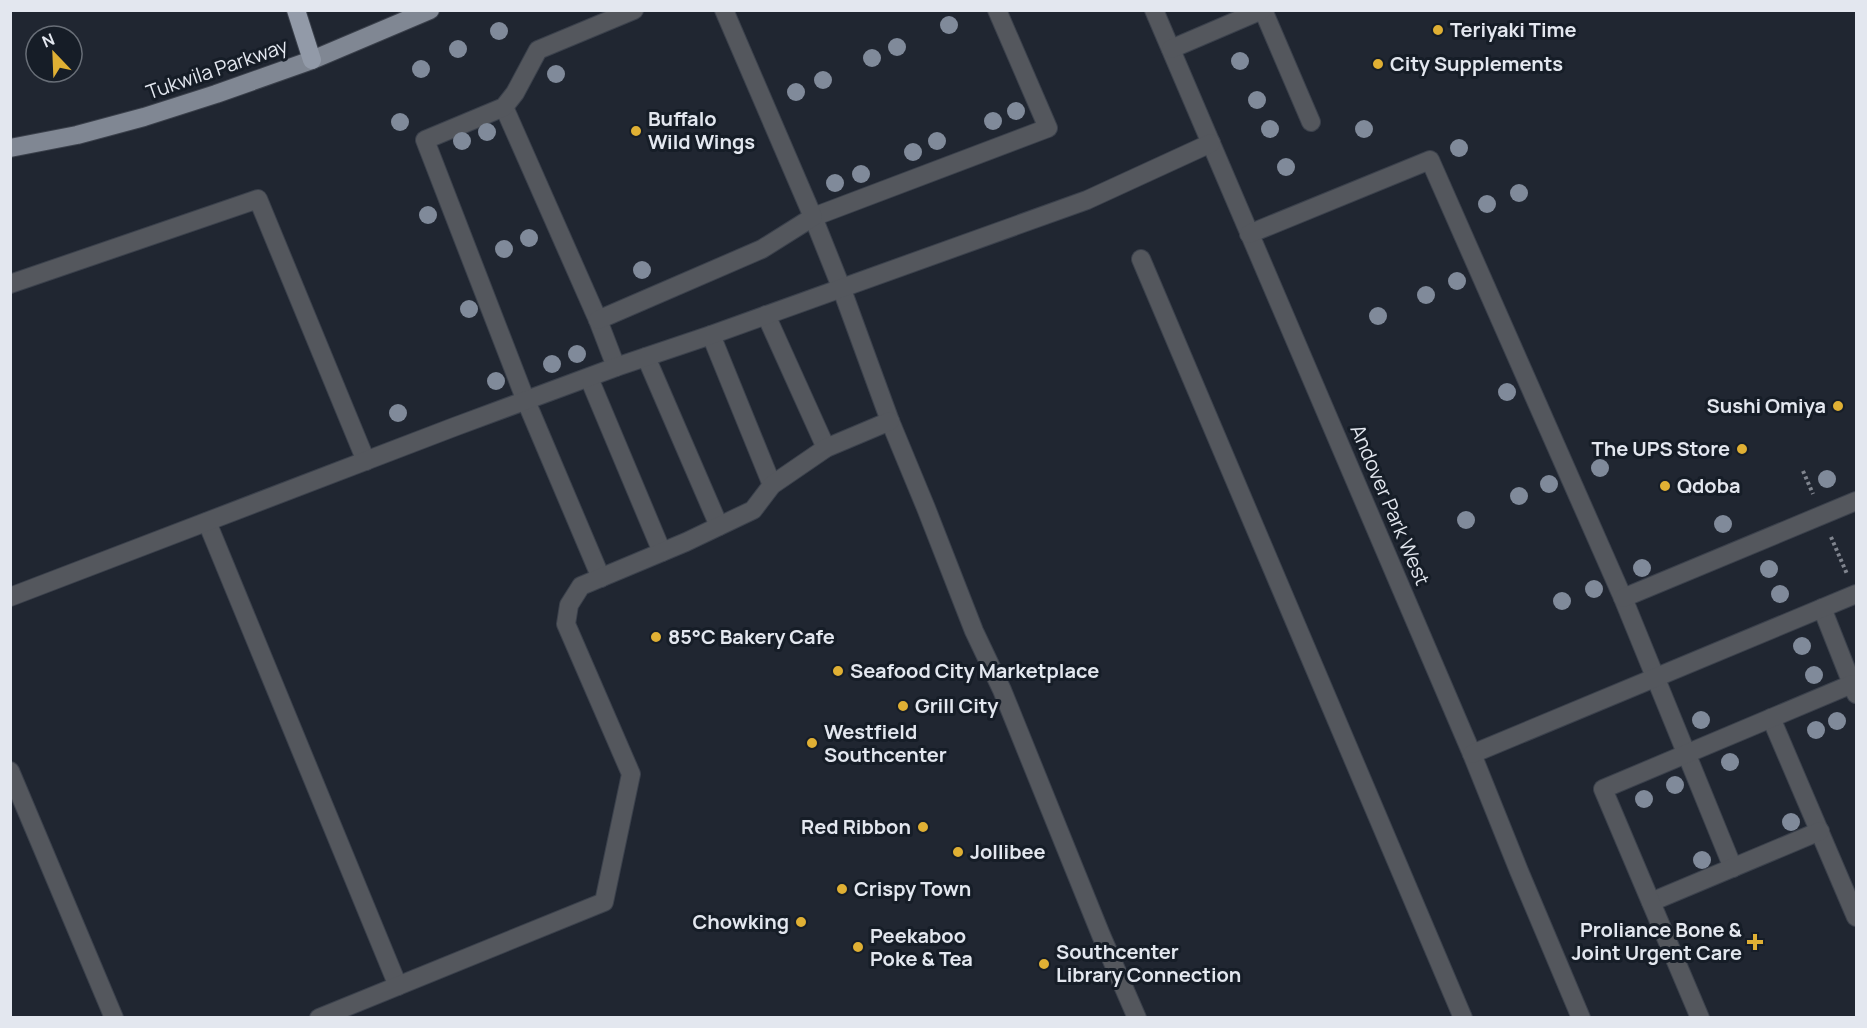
<svg xmlns="http://www.w3.org/2000/svg" width="1867" height="1028" viewBox="0 0 1867 1028" font-family="Manrope,sans-serif">
	<style>
		.lines { fill: none; stroke-linecap: round; stroke-linejoin: round }
		.minor-casing { stroke: #3b414c; stroke-width: 20 }
		.major-casing { stroke: #3b414c; stroke-width: 20 }
		.highway-casing { stroke: #3b414c; stroke-width: 20 }
		.path { stroke: #80858f; stroke-width: 4; stroke-dasharray: 3 3; stroke-linecap: butt }
		.minor { stroke: #54575d; stroke-width: 18 }
		.major { stroke: #808793; stroke-width: 18 }
		.highway { stroke: #929aa8; stroke-width: 18 }
		.tree { fill: #808a9a }
		.poi-dot { fill: #e0b034; stroke: #161d27; stroke-width: 2 }
		.labels { text-anchor: middle; stroke-width: 6; stroke-linejoin: round; paint-order: stroke }
		.poi-label { font-size: 20px; font-weight: bold; fill: #e3e7ef; stroke: #161d27; text-anchor: start }
		.street-label { font-size: 20px; fill: #e3e7ef; stroke: #161d27 }
	</style>
	<rect width="100%" height="100%" fill="#202631"/>
	<g class="lines">
		<defs>
			<g id="minor">
				<polyline points="997,10 1048,128 813,217 841,287 890,421 926,508 974,631 1002,690 1101,935 1137,1018"/>
				<polyline points="1154,10 1472,754 1519,871 1581,1018"/>
				<polyline points="1263,10 1311,122"/>
				<polyline points="1171,49 1262,10"/>
				<polyline points="504,107 598,320 616,367"/>
				<polyline points="1249,234 1430,160 1623,598 1733,868"/>
				<polyline points="1141,259 1463,1018"/>
				<polyline points="10,284 258,199 366,461"/>
				<polyline points="766,315 826,448"/>
				<polyline points="598,320 762,249 813,217 724,10"/>
				<polyline points="711,335 772,485"/>
				<polyline points="646,357 719,526"/>
				<polyline points="589,378 662,552"/>
				<polyline points="207,522 398,986"/>
				<polyline points="601,578 526,401 425,140 504,107 515,93 538,50 634,10"/>
				<polyline points="10,597 454,427 616,367 711,335 1087,200 1211,143"/>
				<polyline points="1623,598 1856,501"/>
				<polyline points="1822,608 1856,694"/>
				<polyline points="1771,718 1856,917"/>
				<polyline points="1472,754 1856,594"/>
				<polyline points="10,771 114,1018"/>
				<polyline points="1651,902 1820,831"/>
				<polyline points="319,1018 604,902 631,774 566,624 569,605 581,586 686,542 753,510 772,485 826,448 890,421"/>
				<polyline points="1700,1018 1603,789 1852,684"/>
			</g>
			<polyline id="major" points="10,148 77,135 144,117 216,94 312,60 430,10"/>
			<polyline id="highway" points="296,10 312,60"/>
		</defs>
		<!-- minor casing -->
		<use href="#minor" class="minor-casing"/>
		<!-- major casing -->
		<use href="#major" class="major-casing"/>
		<!-- highway casing -->
		<use href="#highway" class="highway-casing"/>
		<!-- path -->
		<g class="path">
			<polyline points="1803,471 1813,494"/>
			<polyline points="1831,537 1847,574"/>
		</g>
		<!-- minor -->
		<use href="#minor" class="minor"/>
		<!-- major -->
		<use href="#major" class="major"/>
		<!-- highway -->
		<use href="#highway" class="highway"/>
	</g>
	<!-- trees -->
	<g class="tree">
		<circle cx="949" cy="25" r="9"/>
		<circle cx="499" cy="31" r="9"/>
		<circle cx="897" cy="47" r="9"/>
		<circle cx="458" cy="49" r="9"/>
		<circle cx="872" cy="58" r="9"/>
		<circle cx="1240" cy="61" r="9"/>
		<circle cx="421" cy="69" r="9"/>
		<circle cx="556" cy="74" r="9"/>
		<circle cx="823" cy="80" r="9"/>
		<circle cx="796" cy="92" r="9"/>
		<circle cx="1257" cy="100" r="9"/>
		<circle cx="1016" cy="111" r="9"/>
		<circle cx="993" cy="121" r="9"/>
		<circle cx="400" cy="122" r="9"/>
		<circle cx="1270" cy="129" r="9"/>
		<circle cx="1364" cy="129" r="9"/>
		<circle cx="487" cy="132" r="9"/>
		<circle cx="462" cy="141" r="9"/>
		<circle cx="937" cy="141" r="9"/>
		<circle cx="1459" cy="148" r="9"/>
		<circle cx="913" cy="152" r="9"/>
		<circle cx="1286" cy="167" r="9"/>
		<circle cx="861" cy="174" r="9"/>
		<circle cx="835" cy="183" r="9"/>
		<circle cx="1519" cy="193" r="9"/>
		<circle cx="1487" cy="204" r="9"/>
		<circle cx="428" cy="215" r="9"/>
		<circle cx="529" cy="238" r="9"/>
		<circle cx="504" cy="249" r="9"/>
		<circle cx="642" cy="270" r="9"/>
		<circle cx="1457" cy="281" r="9"/>
		<circle cx="1426" cy="295" r="9"/>
		<circle cx="469" cy="309" r="9"/>
		<circle cx="1378" cy="316" r="9"/>
		<circle cx="577" cy="354" r="9"/>
		<circle cx="552" cy="364" r="9"/>
		<circle cx="496" cy="381" r="9"/>
		<circle cx="1507" cy="392" r="9"/>
		<circle cx="398" cy="413" r="9"/>
		<circle cx="1600" cy="468" r="9"/>
		<circle cx="1827" cy="479" r="9"/>
		<circle cx="1549" cy="484" r="9"/>
		<circle cx="1519" cy="496" r="9"/>
		<circle cx="1466" cy="520" r="9"/>
		<circle cx="1723" cy="524" r="9"/>
		<circle cx="1642" cy="568" r="9"/>
		<circle cx="1769" cy="569" r="9"/>
		<circle cx="1594" cy="589" r="9"/>
		<circle cx="1780" cy="594" r="9"/>
		<circle cx="1562" cy="601" r="9"/>
		<circle cx="1802" cy="646" r="9"/>
		<circle cx="1814" cy="675" r="9"/>
		<circle cx="1701" cy="720" r="9"/>
		<circle cx="1837" cy="721" r="9"/>
		<circle cx="1816" cy="730" r="9"/>
		<circle cx="1730" cy="762" r="9"/>
		<circle cx="1675" cy="785" r="9"/>
		<circle cx="1644" cy="799" r="9"/>
		<circle cx="1791" cy="822" r="9"/>
		<circle cx="1702" cy="860" r="9"/>
	</g>
	<!-- markers -->
	<g class="poi-dot">
		<circle cx="1438" cy="30" r="6"/>
		<circle cx="1378" cy="64" r="6"/>
		<circle cx="636" cy="131" r="6"/>
		<circle cx="1838" cy="406" r="6"/>
		<circle cx="1742" cy="449" r="6"/>
		<circle cx="1665" cy="486" r="6"/>
		<circle cx="656" cy="637" r="6"/>
		<circle cx="838" cy="671" r="6"/>
		<circle cx="903" cy="706" r="6"/>
		<circle cx="812" cy="743" r="6"/>
		<circle cx="923" cy="827" r="6"/>
		<circle cx="958" cy="852" r="6"/>
		<circle cx="842" cy="889" r="6"/>
		<circle cx="801" cy="922" r="6"/>
		<path d="M1752 933h6v6h6v6h-6v6h-6v-6h-6v-6h6z"/>
		<circle cx="858" cy="947" r="6"/>
		<circle cx="1044" cy="964" r="6"/>
	</g>
	<g class="labels">
		<!-- poi labels -->
		<g class="poi-label">
			<text x="1450" y="37">Teriyaki Time</text>
			<text x="1390" y="71">City Supplements</text>
			<text x="648" y="126">Buffalo<tspan x="648" dy="23">Wild Wings</tspan></text>
			<text x="1826" y="413" text-anchor="end">Sushi Omiya</text>
			<text x="1730" y="456" text-anchor="end">The UPS Store</text>
			<text x="1677" y="493">Qdoba</text>
			<text x="668" y="644">85°C Bakery Cafe</text>
			<text x="850" y="678">Seafood City Marketplace</text>
			<text x="915" y="713">Grill City</text>
			<text x="824" y="739">Westfield<tspan x="824" dy="23">Southcenter</tspan></text>
			<text x="911" y="834" text-anchor="end">Red Ribbon</text>
			<text x="970" y="859">Jollibee</text>
			<text x="854" y="896">Crispy Town</text>
			<text x="789" y="929" text-anchor="end">Chowking</text>
			<text x="1742" y="937" text-anchor="end">Proliance Bone &amp;<tspan x="1742" dy="23">Joint Urgent Care</tspan></text>
			<text x="870" y="943">Peekaboo<tspan x="870" dy="23">Poke &amp; Tea</tspan></text>
			<text x="1056" y="959">Southcenter<tspan x="1056" dy="23">Library Connection</tspan></text>
		</g>
		<!-- street labels -->
		<g class="street-label">
			<text transform="translate(217 69) rotate(-19)" y="7">Tukwila Parkway</text>
			<text transform="translate(1390 505) rotate(67)" y="7">Andover Park West</text>
		</g>
	</g>
	<!-- border -->
	<rect width="1867" height="1028" fill="none" stroke="#e3e7ef" stroke-width="24"/>
	<!-- north arrow -->
	<g transform="translate(54 54) rotate(337)"><circle r="28" fill="#161d27" stroke="#686e77" stroke-width="1.5"/>
	<path d="M0-4.5L10 22L0 15L-10 22Z" fill="#e0b034"/>
	<text y="-9" font-size="16" font-weight="bold" text-anchor="middle" fill="#e3e7ef">N</text>
	</g>
</svg>
